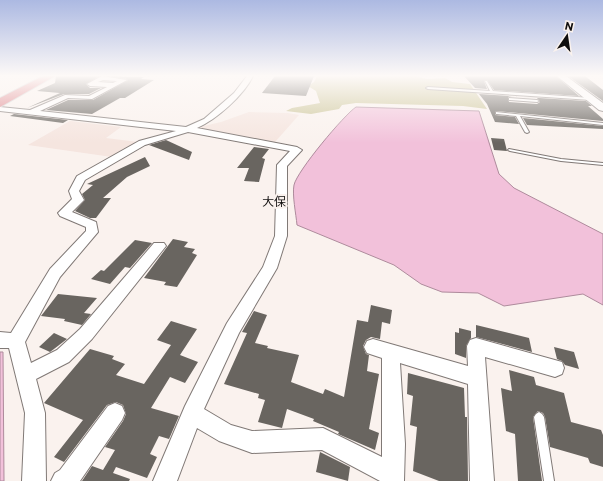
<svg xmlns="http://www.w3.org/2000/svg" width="603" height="481" viewBox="0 0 603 481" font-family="Commissioner,'Noto Sans JP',sans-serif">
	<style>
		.built { fill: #f5e5df }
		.green { fill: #cbc597 }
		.water { fill: #f2c1da; stroke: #ae8b9c }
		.building { fill: #696560; fill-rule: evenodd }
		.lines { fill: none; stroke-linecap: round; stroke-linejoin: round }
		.lane-casing { stroke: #807976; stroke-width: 2 }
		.street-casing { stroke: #807976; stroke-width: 2 }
		.secondary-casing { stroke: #807976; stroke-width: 2 }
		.highway-casing { stroke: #cfcfcf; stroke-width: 2 }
		.lane { fill: #fff; fill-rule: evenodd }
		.street { fill: #fff; fill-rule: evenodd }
		.secondary { fill: #fff; fill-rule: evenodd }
		.highway { fill: #db7a82; fill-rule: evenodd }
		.labels { text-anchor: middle; stroke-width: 4; stroke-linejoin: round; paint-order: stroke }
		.neighbourhood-label { font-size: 12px; fill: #100e0d; stroke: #faf2ee }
	</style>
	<rect width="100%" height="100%" fill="#faf2ee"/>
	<!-- built -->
	<g class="built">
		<polygon points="249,112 288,113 299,115 275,142 215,133 195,128 221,122"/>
		<polygon points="70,121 121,127 106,138 138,142 112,157 28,145"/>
	</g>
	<!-- green -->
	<polygon class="green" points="317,76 415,76 427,79 445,78 452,82 470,84 487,109 463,106 356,103 342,105 339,109 311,114 286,111 292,108 320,103 316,91 308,86 314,82"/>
	<!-- water -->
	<g class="water">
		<path d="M356,107L479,111L499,174L514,188L603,234V305L583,294L504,306L478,293L442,292L421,284L394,265L297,225C296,214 292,195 294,185C297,171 344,115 356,107Z"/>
		<polygon points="0,352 3,352 4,481 0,481"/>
	</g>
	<!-- building -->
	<g class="building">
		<polygon points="56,76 100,76 86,84 90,88 101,88 89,94 64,94 27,108 60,93 37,91 55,83"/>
		<polygon points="108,76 144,77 141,79 154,80 125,98 120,98 92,114 46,110 68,100 93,100 128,80 127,79"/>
		<polygon points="275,76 314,76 306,96 262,93"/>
		<polygon points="464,76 556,76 579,96 494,90 487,80 484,81 487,89 475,88"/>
		<polygon points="568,76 585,76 603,90 603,101"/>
		<path d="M479,94L586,101L592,106H588L603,119V121L496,111L495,115L515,117L519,124L495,122L487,104ZM509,96L537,98L540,102L537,104L509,102L508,98Z"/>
		<polygon points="14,114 68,120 63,123 10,116"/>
		<polygon points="523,118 603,126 603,129 527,125"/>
		<polygon points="491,138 504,139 507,151 494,150"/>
		<polygon points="166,140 192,152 189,160 149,145"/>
		<polygon points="254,147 269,149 262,158 265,159 259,182 244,181 249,168 237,168"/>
		<polygon points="145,157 150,166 127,177 103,198 111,198 96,218 90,218 75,211 85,200 82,194 93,185 87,184"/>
		<polygon points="173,239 188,242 184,247 195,249 192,253 197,255 177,287 164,285 166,282 144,278"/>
		<polygon points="135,240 152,243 130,268 125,267 110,284 91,279 101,270 104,271"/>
		<polygon points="58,294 97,298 84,313 91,314 82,325 64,321 65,319 41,316"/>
		<polygon points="371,305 392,310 390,324 382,322 380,339 371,337 366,340 363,346 366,354 369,355 367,371 379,374 369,429 379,433 375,450 338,434 339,432 313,421 314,419 287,409 282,428 258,422 265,400 258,398 259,394 224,384 247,333 242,332 254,311 267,315 255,343 268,346 267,348 299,355 291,382 323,394 325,389 344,397 357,320 368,322"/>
		<polygon points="171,321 197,329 180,355 198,362 185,383 170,377 151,408 179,416 169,439 159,436 150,454 157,457 147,478 116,467 113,473 130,479 129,481 82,481 92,466 103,470 115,450 105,447 123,421 126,414 123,405 116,402 107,405 64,462 54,457 83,420 44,403 90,349 114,356 112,359 125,364 116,375 144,384 171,345 157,340"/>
		<polygon points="476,325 529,338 532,352 476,337"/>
		<polygon points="459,328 471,331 471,338 466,346 466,358 455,354 455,332 459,333"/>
		<polygon points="54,333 67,339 50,352 39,347"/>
		<polygon points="554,347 574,352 579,369 565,365 562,361 557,359"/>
		<polygon points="509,370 534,377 536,385 564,393 571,422 601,430 603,435 603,467 590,463 588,458 550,447 545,417 543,413 538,411 533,417 542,481 518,481 515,434 506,431 501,388 512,391"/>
		<polygon points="408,373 464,388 465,417 467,417 468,481 439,481 413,471 417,427 410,425 413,396 407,394"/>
		<polygon points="320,452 350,467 348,481 316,472"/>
	</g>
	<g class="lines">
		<defs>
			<g id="lane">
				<polygon points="485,81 487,81 493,91 591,98 593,99 591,100 428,89 426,88 428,87 490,91"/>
				<polygon points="509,98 537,100 539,101 537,102 510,100 509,100"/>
				<polygon points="496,112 603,123 603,125 520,116 529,132 527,133 525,132 516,116 497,114 496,114"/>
				<polygon points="509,149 561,159 603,163 603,165 561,161 510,151 508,150"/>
				<polygon points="539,412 542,414 544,417 554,481 544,481 534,417 536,414"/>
			</g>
			<g id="street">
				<path d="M102,76L127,80L92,99L68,98L40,111L186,127L204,119L234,93L247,76H253C244,95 216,120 197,128L297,147L302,150L287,166V236L277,268L239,333L204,409L231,425L252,431L323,428L382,457V358L367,353L364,347L367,341L373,339L468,366L467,346L470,340L476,338L562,362L564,368L562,374L555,377L485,357L494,481H470L468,384L400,363L405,444L404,481H380L322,450L252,453L219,441L197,428L177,481H153L185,406L227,323L263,267L275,236L277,165L290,151L188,132L145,145L85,180L79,191L84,200L72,212L96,222L98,232L60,277L25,342L31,363L57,350L80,329L154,243H164L166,246L92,339L69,362L36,379L45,413L46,481H22L25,413L9,348H0V332L11,333L50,269L86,231V227L60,216L58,213L72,199L69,191L77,176L139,141L176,131L0,111V107L30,110L65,95L89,96L107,87L90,86L87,84ZM103,80L117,81L113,83L98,82Z"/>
				<polygon points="115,403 122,406 125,413 122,420 80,481 51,481 55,473 60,470 108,406"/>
			</g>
			<polygon id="secondary" points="557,76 566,76 603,103 603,111 599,110"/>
			<polygon id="highway" points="43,76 55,76 0,107 0,98"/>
		</defs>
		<!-- lane casing -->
		<use href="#lane" class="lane-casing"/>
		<!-- street casing -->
		<use href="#street" class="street-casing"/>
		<!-- secondary casing -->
		<use href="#secondary" class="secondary-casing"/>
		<!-- highway casing -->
		<use href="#highway" class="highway-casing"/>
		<!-- lane -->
		<use href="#lane" class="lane"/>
		<!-- street -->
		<use href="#street" class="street"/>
		<!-- secondary -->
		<use href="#secondary" class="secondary"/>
		<!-- highway -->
		<use href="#highway" class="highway"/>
	</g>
	<!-- sky -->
	<linearGradient id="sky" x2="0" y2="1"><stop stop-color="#acb9e2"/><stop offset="0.53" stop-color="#fdf9f7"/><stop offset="1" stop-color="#fdf9f7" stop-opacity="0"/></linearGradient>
	<rect width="603" height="143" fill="url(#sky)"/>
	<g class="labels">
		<!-- neighbourhood labels -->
		<g class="neighbourhood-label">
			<text x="274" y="206">大保</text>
		</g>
	</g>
	<!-- north arrow -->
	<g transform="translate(567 36) rotate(13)" stroke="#faf2ee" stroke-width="3" paint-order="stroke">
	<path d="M0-3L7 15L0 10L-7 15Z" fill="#100e0d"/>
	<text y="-6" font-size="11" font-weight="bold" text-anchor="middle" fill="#100e0d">N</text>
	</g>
</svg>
